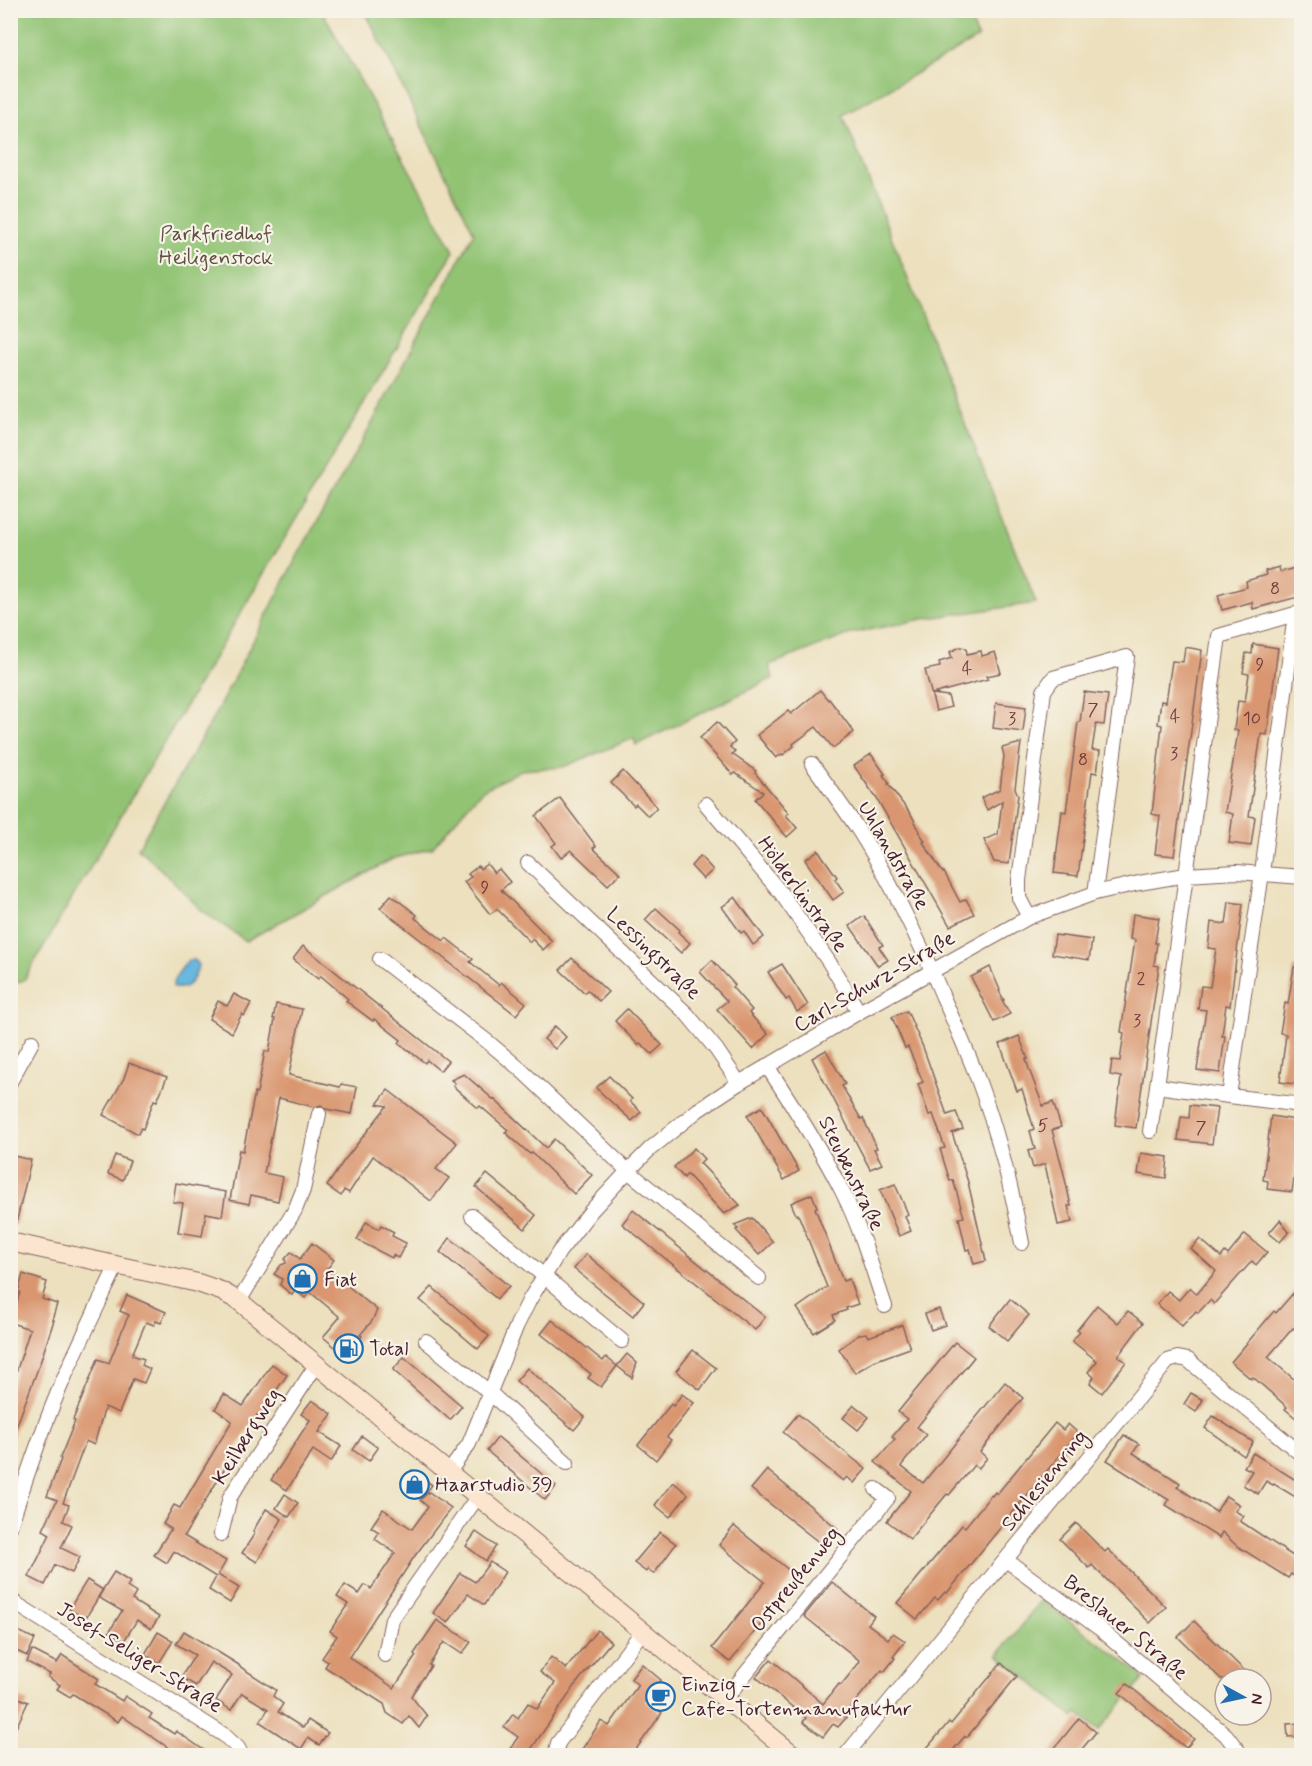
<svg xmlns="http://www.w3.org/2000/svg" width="1312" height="1766" viewBox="0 0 1312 1766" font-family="Mynerve,sans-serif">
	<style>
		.green { fill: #91c373; stroke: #6e714f; stroke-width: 1.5 }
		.water { fill: #62b6de; stroke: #566a84; stroke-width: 1.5 }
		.building { fill: #d9966f }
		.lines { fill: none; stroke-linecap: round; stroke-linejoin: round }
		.street-casing { stroke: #83635e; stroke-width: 16 }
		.secondary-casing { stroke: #83635e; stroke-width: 20 }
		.street { stroke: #fff; stroke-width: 14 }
		.secondary { stroke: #fce5cf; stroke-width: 18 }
		.labels { text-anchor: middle; stroke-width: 4.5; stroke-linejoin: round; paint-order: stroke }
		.number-label { font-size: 18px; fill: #6e3d3c }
		.park-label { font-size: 21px; fill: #5f5041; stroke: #f7f3e8 }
		.street-label { font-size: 21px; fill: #4a1f2b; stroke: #f7f3e8 }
		.poi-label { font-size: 21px; fill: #4a1f2b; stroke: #f7f3e8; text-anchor: start }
	</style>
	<rect width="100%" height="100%" fill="#f7f3e8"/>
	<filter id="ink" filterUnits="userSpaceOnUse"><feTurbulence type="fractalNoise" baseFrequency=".0167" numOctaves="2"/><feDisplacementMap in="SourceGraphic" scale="12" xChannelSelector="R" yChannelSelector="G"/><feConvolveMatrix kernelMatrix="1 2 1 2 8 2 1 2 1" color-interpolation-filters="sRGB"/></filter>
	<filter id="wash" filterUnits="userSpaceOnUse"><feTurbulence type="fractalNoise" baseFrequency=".008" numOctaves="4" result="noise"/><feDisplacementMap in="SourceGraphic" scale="24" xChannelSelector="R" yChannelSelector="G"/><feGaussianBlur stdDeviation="1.35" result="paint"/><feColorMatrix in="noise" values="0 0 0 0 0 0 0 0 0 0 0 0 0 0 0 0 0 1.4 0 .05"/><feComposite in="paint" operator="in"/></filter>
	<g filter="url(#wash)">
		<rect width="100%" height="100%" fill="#ece0be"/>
		<!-- green -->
		<g class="green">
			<polygon points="11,10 322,11 454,251 24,980 11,985"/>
			<polygon points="365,11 967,11 978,38 843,115 1036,603 928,618 853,633 769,665 773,678 636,745 634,738 563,767 521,770 481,791 432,848 392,859 246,941 200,909 172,880 138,848 211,722 298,555 371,425 474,233"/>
			<polygon points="1041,1600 1116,1655 1144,1678 1099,1730 1078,1713 1074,1717 998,1655"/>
		</g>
		<!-- water -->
		<path class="water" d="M188,960H194L198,965C196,977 189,990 175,988L173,986L174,979Z"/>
		<g id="blocks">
			<!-- building -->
			<g class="building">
				<polygon points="1302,566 1302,596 1253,609 1252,602 1222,610 1218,595 1247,587 1246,581 1266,575 1265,571 1279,567 1280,572"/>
				<polygon points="1253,644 1278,648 1267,735 1261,734 1249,816 1255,817 1251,846 1229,843 1233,814 1225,812 1238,731 1234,730 1238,701 1245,702 1249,674 1243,673 1246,653 1252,654"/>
				<polygon points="960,647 966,648 967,654 981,651 982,656 995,652 1001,673 987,676 988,679 932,694 948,696 951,707 936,711 925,670 940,667 939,662 952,658 950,652"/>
				<polygon points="1185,647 1202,650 1174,856 1155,854 1160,816 1152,814 1162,725 1158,724 1161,701 1166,702 1172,661 1183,662"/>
				<polygon points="820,690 828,700 829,699 854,732 833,748 816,727 793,744 794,746 783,755 782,754 776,758 757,735 788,711 791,714"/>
				<polygon points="1084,692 1108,695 1104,725 1096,724 1092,750 1100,751 1097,773 1092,772 1078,876 1054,873 1062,811 1066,812 1078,722 1080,722"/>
				<polygon points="996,703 1026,707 1023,732 993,728"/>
				<polygon points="717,722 735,742 730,747 735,752 732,754 756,771 755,773 789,813 786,815 797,828 787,837 755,799 763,792 735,773 733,775 700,738"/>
				<polygon points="1021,743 1015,788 1018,795 1009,864 994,862 984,840 998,834 1002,801 987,810 981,798 1000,789 1004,756 1002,748"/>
				<polygon points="871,754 885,774 883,775 889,783 888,784 912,816 920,832 919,832 925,841 923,842 943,873 944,872 960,902 966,899 974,914 950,926 877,799 854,766"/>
				<polygon points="623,771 657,807 648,816 636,804 634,806 611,783"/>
				<polygon points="560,798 596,846 593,848 620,873 608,885 571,850 561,858 552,846 556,843 536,816"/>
				<polygon points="818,850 837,877 835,879 844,892 833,900 805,860"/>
				<polygon points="700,856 713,870 703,879 691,866"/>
				<polygon points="487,864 494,873 499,869 510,882 501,890 552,941 543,950 532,939 530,942 497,909 490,914 464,882 471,877 468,874 478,866 480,869"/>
				<polygon points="391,895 417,915 415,918 444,941 446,938 473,959 470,962 499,985 501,982 526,1003 516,1015 380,908"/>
				<polygon points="735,897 764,937 753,945 744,931 741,933 722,907"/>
				<polygon points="1229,902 1243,904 1230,1006 1226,1005 1224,1020 1222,1036 1225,1036 1220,1073 1197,1070 1206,1010 1198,1009 1201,986 1210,987 1216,949 1208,948 1211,922 1226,924"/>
				<polygon points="656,908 680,930 678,932 690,943 681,953 645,920"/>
				<polygon points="1133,914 1159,918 1155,943 1157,943 1154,965 1159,966 1136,1128 1115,1125 1121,1077 1110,1075 1112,1060 1120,1061 1124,1033 1121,1032 1135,940 1130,939"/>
				<polygon points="864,916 883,945 879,947 888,960 878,966 850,926"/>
				<polygon points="1055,935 1092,940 1089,960 1052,954"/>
				<polygon points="303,946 448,1061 440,1071 427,1060 425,1063 399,1043 401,1040 374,1019 373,1021 346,1001 348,999 321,976 318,979 293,959"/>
				<polygon points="572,958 608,992 599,1001 587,990 585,993 560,970"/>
				<polygon points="712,960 735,985 732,987 752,1010 749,1013 768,1034 753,1049 717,1009 727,1001 700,972"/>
				<polygon points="782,964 808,1005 797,1012 789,998 786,1000 768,972"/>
				<polygon points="990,967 1000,990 999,991 1004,1000 1002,1000 1010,1014 994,1022 971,977"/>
				<polygon points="1294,967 1302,967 1302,1085 1280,1082 1286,1034 1280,1033 1285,1003 1288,1004"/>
				<polygon points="234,994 251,1003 244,1016 242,1014 232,1033 209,1019 218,1001 227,1006"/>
				<polygon points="276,1004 302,1009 289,1075 340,1087 341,1084 357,1087 352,1114 326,1109 321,1105 314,1107 279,1098 264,1173 283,1177 278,1201 251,1195 249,1204 230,1200 239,1150 243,1151 255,1092 257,1093 265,1051 269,1052 275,1019 273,1019"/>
				<polygon points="627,1009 662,1045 652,1054 640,1043 638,1045 615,1021"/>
				<polygon points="907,1011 923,1047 947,1115 956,1112 963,1129 952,1133 968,1182 986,1261 974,1264 970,1249 966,1250 959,1218 964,1217 953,1180 950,1181 940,1149 945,1148 933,1114 929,1115 918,1084 923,1082 908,1047 905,1048 892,1017"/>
				<polygon points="555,1026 566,1037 555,1049 544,1039"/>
				<polygon points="1019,1036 1028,1059 1026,1059 1029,1069 1043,1106 1053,1102 1061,1127 1052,1130 1063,1170 1071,1206 1068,1206 1072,1222 1058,1225 1045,1164 1033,1168 1028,1151 1035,1149 1030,1131 1034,1129 1022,1089 1017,1091 1000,1044"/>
				<polygon points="826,1050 845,1084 842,1086 861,1119 863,1118 877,1148 874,1149 882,1164 870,1169 812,1058"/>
				<polygon points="129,1063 167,1077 157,1101 154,1100 143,1129 141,1128 138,1134 103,1115 124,1078"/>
				<polygon points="464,1074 494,1100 494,1099 546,1148 554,1139 592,1175 574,1194 532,1153 530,1154 505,1132 508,1130 480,1106 478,1108 453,1086 455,1083 451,1080"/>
				<polygon points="609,1076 632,1099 630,1101 641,1112 632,1121 596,1088"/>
				<polygon points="388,1090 457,1143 436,1169 449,1178 431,1201 373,1156 349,1193 344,1190 341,1196 327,1186 343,1162 387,1106 377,1104"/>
				<polygon points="1190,1105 1217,1108 1212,1144 1178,1140 1181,1117 1189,1118"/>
				<polygon points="762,1107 799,1171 784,1180 747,1115"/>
				<polygon points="1271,1116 1302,1121 1292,1192 1267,1189 1268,1181 1263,1180"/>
				<polygon points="694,1148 704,1159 700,1163 740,1205 724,1214 687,1174 684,1178 674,1167"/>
				<polygon points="1141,1153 1168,1157 1166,1178 1138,1174"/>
				<polygon points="10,1155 31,1160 16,1224 10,1224"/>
				<polygon points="115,1155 130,1161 123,1180 108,1174"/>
				<polygon points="487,1174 536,1215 525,1229 476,1187"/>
				<polygon points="176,1183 226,1192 222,1216 206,1213 202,1236 178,1232 183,1203 173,1202"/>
				<polygon points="895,1184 908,1214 905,1216 911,1231 899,1236 880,1190"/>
				<polygon points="812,1194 817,1207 815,1208 843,1281 849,1279 858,1304 846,1308 847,1310 833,1315 835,1320 814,1333 797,1308 827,1287 798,1214 796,1215 791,1203"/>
				<polygon points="633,1210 765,1317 755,1330 622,1224"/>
				<polygon points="752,1218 773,1242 759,1255 736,1230 738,1229 734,1225"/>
				<polygon points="1280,1220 1289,1232 1280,1242 1269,1233"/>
				<polygon points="366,1222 379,1229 381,1225 394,1232 392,1236 406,1243 398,1258 393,1255 392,1258 357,1240"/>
				<polygon points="1245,1234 1267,1252 1256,1265 1252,1261 1214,1304 1210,1300 1198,1313 1196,1311 1182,1326 1157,1304 1168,1291 1179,1300 1190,1287 1197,1294 1216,1271 1191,1249 1200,1239 1221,1257 1225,1252 1228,1255"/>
				<polygon points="450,1238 509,1286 497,1299 440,1252"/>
				<polygon points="312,1243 334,1260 327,1269 377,1310 372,1321 360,1335 362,1336 346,1356 323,1337 340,1317 310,1292 305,1298 295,1290 292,1295 280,1285 282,1279 274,1274 281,1265 286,1263 285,1259 291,1252 300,1259"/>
				<polygon points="586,1254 644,1302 633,1316 574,1269"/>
				<polygon points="23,1274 47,1282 42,1299 57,1304 52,1320 54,1320 40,1363 12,1438 10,1438 10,1391 30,1329 11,1323 20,1292 18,1292"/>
				<polygon points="1302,1283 1302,1322 1295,1329 1293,1328 1268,1357 1302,1386 1302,1423 1285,1409 1287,1407 1253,1377 1251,1379 1231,1362 1274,1311 1276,1313"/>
				<polygon points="432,1287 489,1336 478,1349 420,1300"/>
				<polygon points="127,1295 166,1312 161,1323 156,1321 154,1325 146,1322 132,1355 144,1359 142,1365 150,1369 144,1383 133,1379 119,1413 105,1407 94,1445 86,1441 63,1503 69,1505 63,1521 72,1525 61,1548 80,1557 72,1573 55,1565 45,1585 29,1577 50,1534 43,1530 57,1500 47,1496 61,1459 60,1458 75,1421 73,1420 98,1359 109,1363 126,1321 129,1315 120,1311"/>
				<polygon points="1010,1299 1029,1315 1007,1341 989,1326"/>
				<polygon points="1097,1305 1118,1323 1128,1311 1143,1323 1118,1356 1126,1362 1102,1393 1090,1383 1094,1377 1088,1372 1097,1361 1072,1341 1080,1332 1077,1330"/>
				<polygon points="939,1309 945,1325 931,1330 925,1314"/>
				<polygon points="552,1320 603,1361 606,1357 617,1366 601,1387 588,1378 591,1374 541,1334"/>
				<polygon points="902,1325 910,1348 874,1361 855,1373 839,1349 860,1334 866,1333 868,1337"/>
				<polygon points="955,1342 974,1357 917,1427 926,1435 901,1466 923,1483 1005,1382 1023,1398 980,1452 987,1458 978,1469 974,1465 949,1495 947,1494 910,1539 887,1521 911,1491 875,1462 895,1439 892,1437 907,1419 898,1412"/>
				<polygon points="693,1350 716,1368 700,1390 676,1371"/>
				<polygon points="627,1354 637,1363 632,1378 617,1366"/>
				<polygon points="404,1357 462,1406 450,1420 393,1370"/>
				<polygon points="272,1364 287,1375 259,1416 257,1415 184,1536 226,1561 218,1575 239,1588 230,1603 209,1590 216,1577 174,1551 167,1563 154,1555 171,1529 163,1524 174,1505 180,1508 232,1421 215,1409 224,1394 243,1406"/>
				<polygon points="527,1368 585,1417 574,1430 516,1381"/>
				<polygon points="1191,1393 1203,1400 1196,1412 1184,1404"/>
				<polygon points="682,1394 694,1403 667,1437 671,1440 656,1460 638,1445 671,1404 673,1406"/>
				<polygon points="312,1400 332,1414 319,1432 341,1446 331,1462 313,1450 287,1490 271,1480 310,1420 301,1414"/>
				<polygon points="854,1405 869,1417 858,1430 843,1418"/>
				<polygon points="798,1414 866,1469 854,1483 847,1477 843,1481 783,1432"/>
				<polygon points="1213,1416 1253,1442 1244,1456 1205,1428"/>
				<polygon points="1055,1423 1063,1430 1068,1424 1078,1433 947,1593 945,1592 938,1600 935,1598 917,1619 897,1603 962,1525 965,1527 991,1495 992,1496 995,1492 997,1494"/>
				<polygon points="1124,1435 1139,1444 1133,1453 1180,1483 1177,1487 1216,1512 1226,1496 1240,1505 1235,1511 1244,1516 1240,1521 1302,1562 1302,1581 1291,1574 1288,1578 1237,1546 1222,1532 1219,1538 1166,1505 1169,1500 1115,1466 1115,1465 1107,1460"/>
				<polygon points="362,1436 378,1448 369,1461 353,1450"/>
				<polygon points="498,1437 556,1486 545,1500 487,1451"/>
				<polygon points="1253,1453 1302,1484 1302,1501 1274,1484 1273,1485 1266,1481 1258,1494 1243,1485 1252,1471 1244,1467"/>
				<polygon points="412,1470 432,1485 422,1498 402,1484"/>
				<polygon points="767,1470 838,1529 825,1547 751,1489"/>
				<polygon points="673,1482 688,1494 670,1517 655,1505"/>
				<polygon points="429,1492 451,1508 414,1557 349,1657 394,1688 416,1656 414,1654 437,1620 471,1642 462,1654 444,1642 429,1665 431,1666 411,1696 427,1716 419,1728 409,1716 403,1724 387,1713 384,1704 325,1667 328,1662 322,1658 337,1636 330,1631 348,1604 337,1597 345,1585 359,1594 365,1585 371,1589 395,1553 375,1539 379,1532 371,1527 383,1509 412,1529 428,1507 420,1500"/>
				<polygon points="285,1494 298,1503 289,1517 276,1508"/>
				<polygon points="266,1509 282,1519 257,1562 242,1553 255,1533 253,1531"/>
				<polygon points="1076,1523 1105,1552 1108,1549 1166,1607 1150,1623 1092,1565 1089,1568 1060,1539"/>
				<polygon points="734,1526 795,1575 766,1611 770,1613 730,1662 712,1648 765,1582 719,1545"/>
				<polygon points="476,1532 496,1546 486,1561 466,1546"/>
				<polygon points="660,1532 676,1544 654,1574 648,1569 646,1572 634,1563"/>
				<polygon points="490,1562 505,1572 484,1605 468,1594 448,1623 433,1613 460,1573 475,1582"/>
				<polygon points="114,1572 130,1582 127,1587 136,1593 132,1600 159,1617 151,1629 137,1620 124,1641 109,1632 122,1611 98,1597"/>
				<polygon points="87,1580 103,1590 85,1619 69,1609"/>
				<polygon points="832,1582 874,1616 868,1624 888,1639 893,1633 905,1641 893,1657 895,1658 884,1672 882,1670 869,1685 844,1716 846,1718 838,1727 833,1724 823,1737 803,1722 806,1718 756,1677 771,1659 823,1704 839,1684 841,1685 858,1664 860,1661 804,1616"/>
				<polygon points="1194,1621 1253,1679 1221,1679 1178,1637"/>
				<polygon points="10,1627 35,1639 27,1656 10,1648"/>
				<polygon points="597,1630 611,1642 579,1680 527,1755 506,1755 518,1737 504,1727 513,1714 518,1718 528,1703 537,1709 555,1683 540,1672 551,1657 566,1669"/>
				<polygon points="184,1631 239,1665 239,1666 276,1690 273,1696 283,1704 278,1712 303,1728 308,1720 328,1733 319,1745 308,1738 301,1749 260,1722 268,1709 242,1693 231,1710 216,1700 232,1675 211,1662 196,1686 181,1677 195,1655 176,1644"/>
				<polygon points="158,1632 173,1641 159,1663 145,1654"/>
				<polygon points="32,1650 57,1663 62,1655 99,1679 95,1684 122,1701 125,1696 152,1714 149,1718 174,1734 176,1731 211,1755 179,1755 122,1716 118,1722 73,1694 70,1697 57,1689 60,1685 48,1677 50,1674 27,1662"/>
				<polygon points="1001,1663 1017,1676 967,1737 965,1736 949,1755 921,1755 949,1722 951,1724"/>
				<polygon points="642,1664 661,1680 645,1701 662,1713 632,1755 578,1755 601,1721 609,1726 638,1685 631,1679"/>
				<polygon points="1127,1684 1194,1739 1186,1748 1119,1693"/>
				<polygon points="10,1694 28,1702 10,1741"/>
				<polygon points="1079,1718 1096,1732 1077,1755 1049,1755"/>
				<polygon points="1302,1723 1302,1736 1288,1737 1287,1724"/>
			</g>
		</g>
	</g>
	<g filter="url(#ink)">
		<use href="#blocks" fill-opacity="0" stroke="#83635e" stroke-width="1.5"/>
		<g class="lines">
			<defs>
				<g id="street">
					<path d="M812,764C828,786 844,808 859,831C892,883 919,940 943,997C956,1026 969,1055 980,1085C999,1136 1012,1190 1022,1243"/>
					<polyline points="706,804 781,893 829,962 859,1012"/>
					<polyline points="528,863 687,1014 716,1049 739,1083"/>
					<polyline points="1029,917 1019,898 1019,880 1044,691 1053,678 1127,657 1095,893"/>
					<polyline points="380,959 488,1042 520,1069 628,1171 759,1278"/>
					<path d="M767,1066C794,1107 821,1149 843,1193C861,1229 872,1268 885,1306"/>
					<polyline points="10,1082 32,1042"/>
					<polyline points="1229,1096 1157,1086 1219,636 1295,614 1262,873 1229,1096 1302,1105"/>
					<polyline points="1150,1131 1157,1086"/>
					<polyline points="472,1216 622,1341"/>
					<polyline points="239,1301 295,1210 303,1190 319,1114"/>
					<polyline points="426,1341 489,1392 567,1463"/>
					<polyline points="449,1472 469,1444 517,1325 530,1299 559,1252 591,1211 628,1171 650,1149 698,1110 739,1083 859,1012 1029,917 1095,893 1139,883 1186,875 1237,872 1302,877"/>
					<path d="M10,1527C26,1477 43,1426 64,1378C81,1340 99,1303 117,1265"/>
					<polyline points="221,1534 230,1497 317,1364"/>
					<polyline points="1006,1560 1099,1628 1226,1735 1242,1756"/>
					<polyline points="10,1599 18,1605 224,1735 238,1748 242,1756"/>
					<polyline points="385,1655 392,1619 478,1496"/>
					<polyline points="725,1699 888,1498 876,1489"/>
					<polyline points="555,1756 558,1743 642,1632"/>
					<polyline points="845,1756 1168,1361 1178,1358 1188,1360 1302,1455"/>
				</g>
				<polyline id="secondary" points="10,1242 198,1283 221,1291 239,1301 795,1756"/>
			</defs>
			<!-- street casing -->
			<use href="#street" class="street-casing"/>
			<!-- secondary casing -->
			<use href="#secondary" class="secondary-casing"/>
			<!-- street -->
			<use href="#street" class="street"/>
			<!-- secondary -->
			<use href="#secondary" class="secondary"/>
		</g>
	</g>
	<!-- icons -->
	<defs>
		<symbol id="shop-ring" viewBox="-11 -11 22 22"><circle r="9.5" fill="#f7f3e8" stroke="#1f6fb2" stroke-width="1.5"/><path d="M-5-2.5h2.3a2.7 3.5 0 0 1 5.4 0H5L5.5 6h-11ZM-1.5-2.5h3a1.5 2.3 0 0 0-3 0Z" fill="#1f6fb2"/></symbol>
		<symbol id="fuel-ring" viewBox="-11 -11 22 22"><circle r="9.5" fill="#f7f3e8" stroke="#1f6fb2" stroke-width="1.5"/><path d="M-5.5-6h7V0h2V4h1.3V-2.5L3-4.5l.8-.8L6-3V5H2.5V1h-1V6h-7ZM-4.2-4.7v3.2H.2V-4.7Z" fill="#1f6fb2"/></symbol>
		<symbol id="cafe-ring" viewBox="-11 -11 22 22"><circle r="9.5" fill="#f7f3e8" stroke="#1f6fb2" stroke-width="1.5"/><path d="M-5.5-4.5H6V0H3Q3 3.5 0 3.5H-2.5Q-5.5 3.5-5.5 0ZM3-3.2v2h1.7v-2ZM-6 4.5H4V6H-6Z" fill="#1f6fb2"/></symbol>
	</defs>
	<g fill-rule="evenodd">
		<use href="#shop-ring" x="286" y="1262" width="33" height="33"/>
		<use href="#fuel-ring" x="332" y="1332" width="33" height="33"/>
		<use href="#shop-ring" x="398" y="1468" width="33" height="33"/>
		<use href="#cafe-ring" x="644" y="1680" width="33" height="33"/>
	</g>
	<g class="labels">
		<!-- number labels -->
		<g class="number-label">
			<text x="1275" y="594">8</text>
			<text x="1260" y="670">9</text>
			<text x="967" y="674">4</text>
			<text x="1093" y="715">7</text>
			<text x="1175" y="722">4</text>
			<text x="1012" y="724">3</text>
			<text x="1252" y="724">10</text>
			<text x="1174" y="759">3</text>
			<text x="1083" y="765">8</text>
			<text x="485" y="893">9</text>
			<text x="1141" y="984">2</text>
			<text x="1137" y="1026">3</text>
			<text x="1043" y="1131">5</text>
			<text x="1201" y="1133">7</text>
		</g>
		<!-- park labels -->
		<g class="park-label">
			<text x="216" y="240">Parkfriedhof<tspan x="216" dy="24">Heiligenstock</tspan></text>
		</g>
		<!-- street labels -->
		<g class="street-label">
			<text transform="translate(894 855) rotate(60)" y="7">Uhlandstraße</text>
			<text transform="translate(803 894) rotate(54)" y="7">Hölderlinstraße</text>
			<text transform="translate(654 953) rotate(44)" y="7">Lessingstraße</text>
			<text transform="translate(874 981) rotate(-30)" y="7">Carl-Schurz-Straße</text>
			<text transform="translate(852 1173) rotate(64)" y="7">Steubenstraße</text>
			<text transform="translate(246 1436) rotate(-58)" y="7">Keilbergweg</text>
			<text transform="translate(1044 1480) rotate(-51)" y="7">Schlesienring</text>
			<text transform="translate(795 1579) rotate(-51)" y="7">Ostpreußenweg</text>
			<text transform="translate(1126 1627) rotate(39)" y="7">Breslauer Straße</text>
			<text transform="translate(140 1657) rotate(32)" y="7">Josef-Seliger-Straße</text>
		</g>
		<!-- poi labels -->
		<g class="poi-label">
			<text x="324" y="1286">Fiat</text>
			<text x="369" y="1355">Total</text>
			<text x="435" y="1491">Haarstudio 39</text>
			<text x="681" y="1691">Einzig -<tspan x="681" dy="24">Cafe-Tortenmanufaktur</tspan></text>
		</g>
	</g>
	<!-- margin -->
	<rect width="1312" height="1766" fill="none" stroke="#f7f3e8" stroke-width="36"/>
	<!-- north arrow -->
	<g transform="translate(1243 1697) rotate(98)"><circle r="28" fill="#f7f3e8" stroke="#b29e9c" stroke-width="1.5"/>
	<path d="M0-4.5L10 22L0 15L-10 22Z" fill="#1f6fb2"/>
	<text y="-9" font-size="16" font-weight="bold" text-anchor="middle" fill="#4a1f2b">N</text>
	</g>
</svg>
